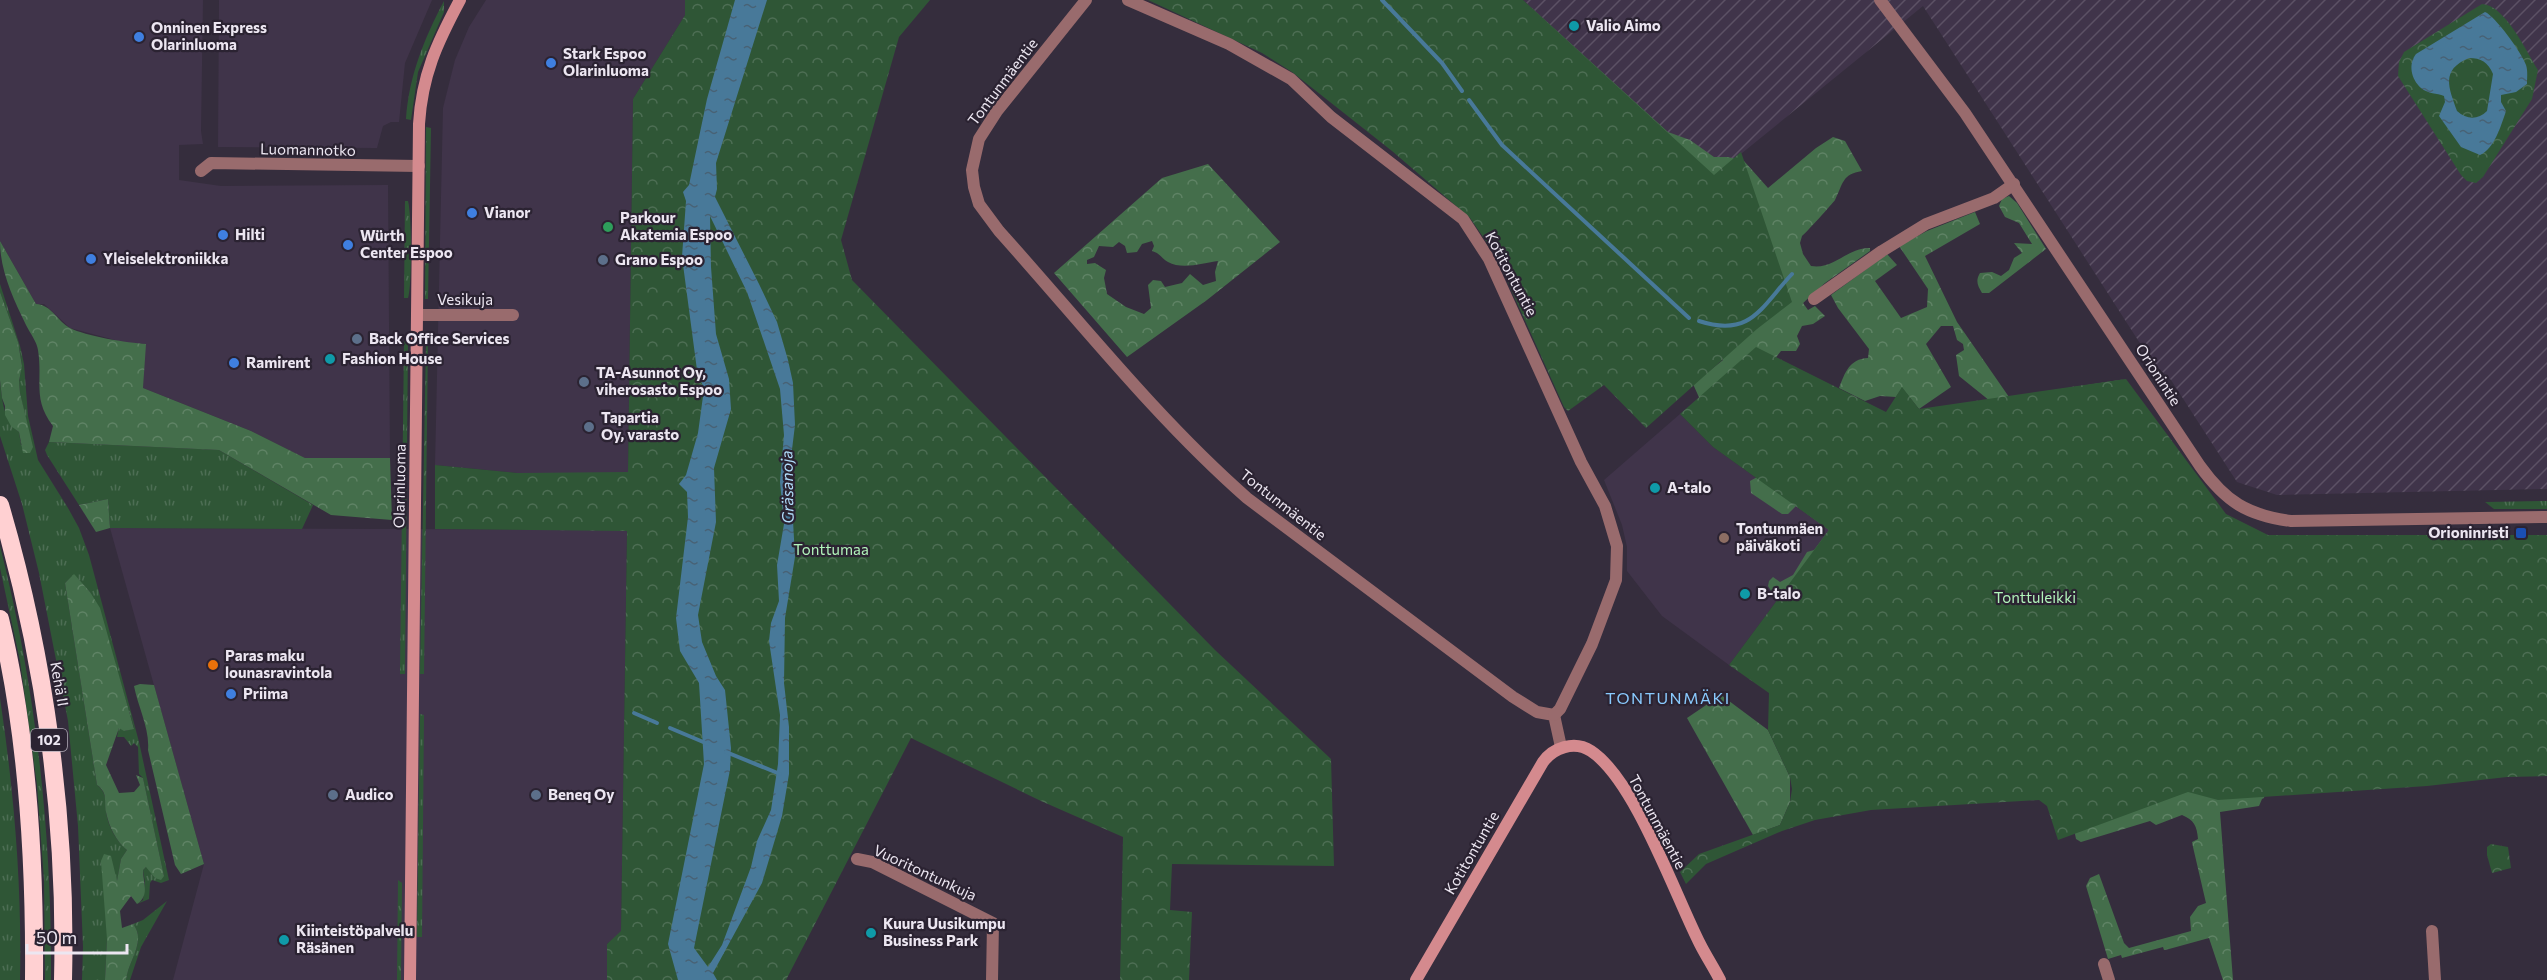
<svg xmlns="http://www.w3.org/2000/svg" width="2547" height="980" viewBox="0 0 2547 980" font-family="Commissioner,sans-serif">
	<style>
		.built { fill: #40344a }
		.industrial { fill: url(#industrial-furrows) }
		.grass { fill: url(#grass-tufts) }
		.forest { fill: url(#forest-crowns); fill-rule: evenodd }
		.park { fill: url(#park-crowns) }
		.water { fill: url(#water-ripples); fill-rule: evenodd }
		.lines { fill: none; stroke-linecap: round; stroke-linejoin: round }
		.stream { stroke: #487999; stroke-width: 4 }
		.street { stroke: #996b6d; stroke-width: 12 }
		.secondary { stroke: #d48a8e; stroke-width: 12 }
		.highway { stroke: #ffd0d2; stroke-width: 18 }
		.culture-dot { fill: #0f9aa8; stroke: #2b2332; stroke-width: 2 }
		.shop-dot { fill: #3f7fe0; stroke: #2b2332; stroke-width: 2 }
		.leisure-dot { fill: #2e9e5b; stroke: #2b2332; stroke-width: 2 }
		.service-dot { fill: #5c6f8a; stroke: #2b2332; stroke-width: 2 }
		.transit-dot { fill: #1a4fb4; stroke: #2b2332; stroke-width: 2 }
		.education-dot { fill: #8d6e63; stroke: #2b2332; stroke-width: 2 }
		.food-dot { fill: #e8710a; stroke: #2b2332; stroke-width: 2 }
		.labels { text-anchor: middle; stroke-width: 4.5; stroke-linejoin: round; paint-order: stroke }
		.shield { fill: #2b2332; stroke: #b2acb8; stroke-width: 1.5 }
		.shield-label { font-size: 14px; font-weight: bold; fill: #ece6f1 }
		.poi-label { font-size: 15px; font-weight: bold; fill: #ece6f1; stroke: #2b2332; text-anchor: start }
		.street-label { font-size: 15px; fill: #ece6f1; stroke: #2b2332 }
		.park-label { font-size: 15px; fill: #b2f5bb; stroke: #2b2332 }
		.water-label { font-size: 16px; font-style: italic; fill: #b0dcfa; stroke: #2b2332 }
		.neighbourhood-label { font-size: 16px; letter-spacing: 1.5px; fill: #89cafe; stroke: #2b2332 }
	</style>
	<defs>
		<pattern id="industrial-furrows" width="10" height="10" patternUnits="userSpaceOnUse" patternTransform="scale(1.5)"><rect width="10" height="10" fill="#40344a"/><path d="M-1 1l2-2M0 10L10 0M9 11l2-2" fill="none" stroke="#5c5165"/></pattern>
		<pattern id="grass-tufts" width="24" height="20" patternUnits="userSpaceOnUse" patternTransform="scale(1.5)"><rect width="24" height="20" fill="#2f5636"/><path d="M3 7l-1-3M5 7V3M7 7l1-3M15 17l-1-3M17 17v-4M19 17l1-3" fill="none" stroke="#4d6e54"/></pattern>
		<pattern id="forest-crowns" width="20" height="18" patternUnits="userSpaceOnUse" patternTransform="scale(1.5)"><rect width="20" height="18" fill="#446e4b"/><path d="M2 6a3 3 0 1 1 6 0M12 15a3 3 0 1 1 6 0" fill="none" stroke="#5f8365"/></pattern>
		<pattern id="park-crowns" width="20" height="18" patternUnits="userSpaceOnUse" patternTransform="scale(1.5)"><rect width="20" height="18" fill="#2f5636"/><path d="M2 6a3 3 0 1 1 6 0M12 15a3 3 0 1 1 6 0" fill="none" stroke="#4d6e54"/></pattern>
		<pattern id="water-ripples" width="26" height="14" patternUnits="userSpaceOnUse" patternTransform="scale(1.5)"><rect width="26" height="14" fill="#487999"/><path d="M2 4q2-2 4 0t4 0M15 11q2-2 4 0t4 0" fill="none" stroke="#486275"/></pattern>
	</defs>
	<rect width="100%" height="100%" fill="#352d3d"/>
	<!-- built -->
	<g class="built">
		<polygon points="0,0 203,0 201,131 203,144 179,145 179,180 221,186 388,185 390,458 305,458 251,431 143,388 145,344 126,343 70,328 44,304 36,304 0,241"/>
		<polygon points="219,0 432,0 405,63 399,122 391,122 383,126 377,148 218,147"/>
		<polygon points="486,0 685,0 685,15 633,99 628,473 517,473 435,465 443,108 455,60 469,27"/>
		<polygon points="1680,414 1713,447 1829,530 1729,665 1662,616 1627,571 1627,547 1622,525 1604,480"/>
		<polygon points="110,528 627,530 621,932 607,944 607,980 173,980 204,864"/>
	</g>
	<!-- industrial -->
	<polygon class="industrial" points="1523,0 2547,0 2547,489 2277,495 2237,482 2171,380 2152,362 1923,6 1715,175"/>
	<!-- grass -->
	<g class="grass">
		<path d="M444,1V12L418,72L411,120L406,119C409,76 424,39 444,1Z"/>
		<polygon points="426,127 431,128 428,299 425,299"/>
		<path d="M405,201H408C412,217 412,285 408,298H404Z"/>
		<path d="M0,284L20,346L24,364L28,416L38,460L68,508L79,528L89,555L139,742L169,880L161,883L152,880L150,883L149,899L137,904L143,900L145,883L143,870L147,866L155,878L164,876L143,778L139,774L138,747L134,743L131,746L124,737H117L119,727L125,731L134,728L116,667L90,592L74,575L65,583L97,785C107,792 105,801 106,812C108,826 116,841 127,850L121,859L107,939L105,980H82L83,947L78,826L68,721L39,573L22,504L0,436V380C2,399 3,420 19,432L21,445L32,447L20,393L19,382L22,365L18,342L0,292Z"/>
		<polygon points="426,339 428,339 424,674 420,674"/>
		<polygon points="404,341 408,341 405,674 400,674"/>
		<polygon points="49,442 219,450 313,505 302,529 110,528 108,499 79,505 47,455 45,450"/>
		<polygon points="2547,501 2547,509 2494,509 2485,502"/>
		<path d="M0,546C36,688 52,833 51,980H45L44,880L37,785L20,661L0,568Z"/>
		<path d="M0,698C14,792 22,885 20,980H0Z"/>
		<polygon points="420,714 424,715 422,937 417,937"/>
		<polygon points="398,880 402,883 401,980 397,980"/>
		<path d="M167,901L141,947L130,980H126C128,961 147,941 133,924L143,920Z"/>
	</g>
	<!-- forest -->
	<g class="forest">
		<path d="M1523,0L1668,132L1690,140L1714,157H1728L1744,161L1768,188L1816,148L1833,137L1845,141L1862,171C1842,174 1843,184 1835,200C1833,203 1805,234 1802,236L1800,243L1803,254L1811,266C1834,270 1848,247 1870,248V251L1825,283L1803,303L1808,310L1815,306L1825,316L1813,324L1802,326L1797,336L1800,344L1796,351H1781L1773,361L1702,404L1693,384L1723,360L1718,187Z"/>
		<path d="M1208,164L1280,242L1207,300L1127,357L1054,273L1162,178ZM1152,241L1154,246L1152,251C1160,253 1162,259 1168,262C1182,270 1204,263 1218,261L1215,272L1216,281L1203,285L1190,274L1182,283L1165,287L1161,281L1153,280L1148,285L1151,308L1144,314L1126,307L1107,294L1104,278L1106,270L1095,263L1087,264V260L1094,257L1099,246L1113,247L1119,242L1125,246L1127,253L1137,252L1142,244Z"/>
		<path d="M2009,196L2017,203L2046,249L1989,293H1982C1978,286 1975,281 1980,273L1992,272L2001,276L2009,270L2014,258L2022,253L2014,243L2032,244L2019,223L2005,217L1999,206L2002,199Z"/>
		<path d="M1975,212L1980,224L1925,256L1957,322L2009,397L2126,379L1995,405L1959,376L1956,355L1964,350L1963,344L1957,340L1953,326H1941L1926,344L1951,387L1919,409L1902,388L1896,397L1880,396L1865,401L1839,388C1845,373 1849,359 1868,358L1869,349L1838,308L1831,295L1887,254L1897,265L1875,281L1901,318L1927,307L1928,289L1899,246L1927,231Z"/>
		<path d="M0,241L36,304C52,305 57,321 70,328C85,336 128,343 146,344L143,388L251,431L305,458H390L392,520L331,515L219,450L49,442L53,426C32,399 43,381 38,350C37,342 30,333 26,325C13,298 0,271 0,241Z"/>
		<polygon points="0,292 18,342 22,366 19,381 20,393 33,447 30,453 23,453 19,432 11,426 5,415 5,406 2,398 0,380"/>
		<polygon points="1759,476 1856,519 1789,592 1781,591 1773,594 1768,586 1769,581 1773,577 1780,582 1793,575 1807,552 1814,550 1829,530 1796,506 1788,514 1782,514 1751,493 1750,481"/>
		<polygon points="108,499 110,528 96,532 79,505"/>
		<path d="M74,574L90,592L100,608L134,729L124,731L119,728L106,765L119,793L134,792L140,785L136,775L143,778L164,876L161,880L155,878L146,867L143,870C143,883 150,895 137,904L131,896L120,911L122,928L133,924C147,941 128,961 126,980H105L107,939L101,861L104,854L111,856L117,881L121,859L127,850C116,841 109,827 106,812C104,801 108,792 97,785L65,583Z"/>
		<path d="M140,684L154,685L204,864L181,874L175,865L148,750C150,729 138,707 134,686Z"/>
		<polygon points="1721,695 1768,730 1790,777 1790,802 1780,825 1753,835 1687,718"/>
		<path d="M2267,783L2264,798L2262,799L2259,806L2220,812L2233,980H2223L2209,938L2169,949L2164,950L2163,947L2122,958L2121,955L2108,959L2086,886L2090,878L2099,874L2124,943L2129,948L2191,931L2190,917L2198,906L2206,903L2193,847L2192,842L2198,839C2197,826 2194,820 2182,815L2156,825L2150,821L2081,842L2076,839L2074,829L2157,792Z"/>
	</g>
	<!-- park -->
	<g class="park">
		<polygon points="685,0 930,0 899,37 841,240 852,280 1215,650 1331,759 1334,866 1172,864 1170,910 1192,912 1189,980 1120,980 1123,837 1041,801 911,738 786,980 607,980 607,944 621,931 627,531 435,529 435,465 517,473 628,472 633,99 685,15"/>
		<polygon points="1148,0 1523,0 1714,175 1741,152 1792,302 1757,329 1646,428 1604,385 1568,411 1564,407 1495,254 1470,218 1392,151 1292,72 1262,53"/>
		<path d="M2482,4C2505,5 2526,51 2538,70L2532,99L2483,177L2476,183L2467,181L2461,175L2398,76L2399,62L2404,52Z"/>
		<polygon points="1756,347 1886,412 1902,387 1919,409 2126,379 2226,514 2268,535 2547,535 2547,776 2507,777 2427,786 2218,800 2188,792 2058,840 2047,806 2039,800 1871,810 1815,820 1782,831 1706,864 1686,884 1680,872 1699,854 1780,825 1790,802 1792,789 1790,777 1768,730 1769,693 1729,665 1829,530 1713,447 1680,414"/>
		<polygon points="2491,844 2508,847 2511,868 2492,873 2487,855 2487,847"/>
	</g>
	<!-- water -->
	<g class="water">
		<path d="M735,0H767L716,163L717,189L715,197L759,284L777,322L788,360L793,383L795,425L790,466L795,557L785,618L784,683L789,727V774L782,816L762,883L713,973L717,980H678L668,944L704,764L699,683L680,651L676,618L688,517L687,492L679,484L686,475L698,433L704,389L697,370L682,257L686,201L683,192L689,185L707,99ZM710,216L747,292L780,389L784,435L780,482L784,524L777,565L779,601L771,623L769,641L780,715L778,764L771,810L757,841L751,867L722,945L708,967L694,948L730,770L731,748L725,690L716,676L702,642L698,615L716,522L714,468L731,409L729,379L716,334L711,267Z"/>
		<path d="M2485,12C2495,16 2522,53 2526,65C2528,71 2527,78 2527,84L2516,92L2501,95V102L2506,111C2501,126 2494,149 2480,155L2461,147L2439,116L2445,102L2444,96C2437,93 2428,94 2421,88C2411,79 2408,64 2416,54ZM2469,58C2481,58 2488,62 2493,74L2487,111C2478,120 2467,120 2457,111C2449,88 2440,70 2469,58Z"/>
	</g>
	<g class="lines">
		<!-- stream -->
		<g class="stream">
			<polyline points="1382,0 1442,63 1462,91"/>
			<polyline points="1469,100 1502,145 1689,318"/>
			<path d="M1699,321C1751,338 1761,307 1792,274"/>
			<polyline points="634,713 657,723"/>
			<polyline points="670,728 708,744"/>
			<polyline points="726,752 780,774"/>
		</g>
		<!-- street -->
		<g class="street">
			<path d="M1086,0L997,111L979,139L972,170L974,187L979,204L999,231C1080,321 1156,418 1247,498L1513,697L1537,712L1554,715L1561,747"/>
			<polyline points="1128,0 1229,44 1291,79 1331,117 1463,219 1489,259 1581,462 1605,506 1617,546 1616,580 1592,644 1560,709 1554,715"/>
			<path d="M1880,0L1965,113L2200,466C2226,502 2247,515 2291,521L2547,517"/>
			<polyline points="201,171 211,163 419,166"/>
			<polyline points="1814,299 1882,251 1926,224 1994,198 2014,184"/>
			<polyline points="417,315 513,315"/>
			<polyline points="857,859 872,862 993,923 992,980"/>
			<polyline points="2432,931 2435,980"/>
			<polyline points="2104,964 2109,980"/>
		</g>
		<!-- secondary -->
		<g class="secondary">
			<path d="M410,980L419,124C422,75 437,43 460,0"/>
			<path d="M1416,980L1543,762C1553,748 1574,740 1591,751C1635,780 1675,895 1700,944C1706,956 1714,968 1720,980"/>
		</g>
		<!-- highway -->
		<g class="highway">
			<path d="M0,505C45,658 67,821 63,980"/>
			<path d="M0,619C28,735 35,861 34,980"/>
		</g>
	</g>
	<!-- markers -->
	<g class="culture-dot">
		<circle cx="1574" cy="26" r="6"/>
		<circle cx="330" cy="359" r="6"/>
		<circle cx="1655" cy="488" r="6"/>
		<circle cx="1745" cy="594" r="6"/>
		<circle cx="871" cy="933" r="6"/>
		<circle cx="284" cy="940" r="6"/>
	</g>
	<g class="shop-dot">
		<circle cx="139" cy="37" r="6"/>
		<circle cx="551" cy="63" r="6"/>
		<circle cx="472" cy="213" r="6"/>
		<circle cx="223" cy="235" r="6"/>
		<circle cx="348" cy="245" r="6"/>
		<circle cx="91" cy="259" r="6"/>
		<circle cx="234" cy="363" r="6"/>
		<circle cx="231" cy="694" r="6"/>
	</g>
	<circle class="leisure-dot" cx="608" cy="227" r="6"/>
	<g class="service-dot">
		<circle cx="603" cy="260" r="6"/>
		<circle cx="357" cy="339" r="6"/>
		<circle cx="584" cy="382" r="6"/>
		<circle cx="589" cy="427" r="6"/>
		<circle cx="333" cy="795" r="6"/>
		<circle cx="536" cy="795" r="6"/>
	</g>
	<rect class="transit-dot" x="2515" y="527" width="12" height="12" rx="3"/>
	<circle class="education-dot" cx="1724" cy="538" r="6"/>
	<circle class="food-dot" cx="213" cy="665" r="6"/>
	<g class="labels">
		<!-- shield labels -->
		<rect class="shield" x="31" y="729" width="36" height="22" rx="4.5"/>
		<g class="shield-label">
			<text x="49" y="745">102</text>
		</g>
		<!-- poi labels -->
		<g class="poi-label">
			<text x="1586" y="31">Valio Aimo</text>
			<text x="151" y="33">Onninen Express<tspan x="151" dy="17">Olarinluoma</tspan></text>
			<text x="563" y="59">Stark Espoo<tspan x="563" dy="17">Olarinluoma</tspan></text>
			<text x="484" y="218">Vianor</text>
			<text x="620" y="223">Parkour<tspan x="620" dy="17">Akatemia Espoo</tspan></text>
			<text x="235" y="240">Hilti</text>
			<text x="360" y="241">Würth<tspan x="360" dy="17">Center Espoo</tspan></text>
			<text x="103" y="264">Yleiselektroniikka</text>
			<text x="615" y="265">Grano Espoo</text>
			<text x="369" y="344">Back Office Services</text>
			<text x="342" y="364">Fashion House</text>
			<text x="246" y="368">Ramirent</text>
			<text x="596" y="378">TA-Asunnot Oy,<tspan x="596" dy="17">viherosasto Espoo</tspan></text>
			<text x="601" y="423">Tapartia<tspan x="601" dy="17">Oy, varasto</tspan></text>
			<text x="1667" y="493">A-talo</text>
			<text x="1736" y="534">Tontunmäen<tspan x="1736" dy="17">päiväkoti</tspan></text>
			<text x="2509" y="538" text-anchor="end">Orioninristi</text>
			<text x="1757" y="599">B-talo</text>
			<text x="225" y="661">Paras maku<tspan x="225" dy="17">lounasravintola</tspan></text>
			<text x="243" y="699">Priima</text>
			<text x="345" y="800">Audico</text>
			<text x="548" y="800">Beneq Oy</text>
			<text x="883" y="929">Kuura Uusikumpu<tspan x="883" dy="17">Business Park</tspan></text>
			<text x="296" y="936">Kiinteistöpalvelu<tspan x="296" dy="17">Räsänen</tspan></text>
		</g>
		<!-- street labels -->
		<g class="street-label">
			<text transform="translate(1003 82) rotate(-53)" y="5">Tontunmäentie</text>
			<text transform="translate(308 150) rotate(1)" y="5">Luomannotko</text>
			<text transform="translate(1511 274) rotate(62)" y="5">Kotitontuntie</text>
			<text x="465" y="305">Vesikuja</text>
			<text transform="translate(2158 375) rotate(57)" y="5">Orionintie</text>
			<text transform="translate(400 486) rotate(-89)" y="5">Olarinluoma</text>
			<text transform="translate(1283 505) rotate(38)" y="5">Tontunmäentie</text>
			<text transform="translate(59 684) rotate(80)" y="5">Kehä II</text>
			<text transform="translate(1657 822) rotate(62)" y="5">Tontunmäentie</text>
			<text transform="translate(1472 853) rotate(-60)" y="5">Kotitontuntie</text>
			<text transform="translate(925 873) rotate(25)" y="5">Vuoritontunkuja</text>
		</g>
		<!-- park labels -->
		<g class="park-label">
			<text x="831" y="555">Tonttumaa</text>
			<text x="2035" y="603">Tonttuleikki</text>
		</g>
		<!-- water labels -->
		<g class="water-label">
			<text transform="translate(787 487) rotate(-91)" y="6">Gräsanoja</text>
		</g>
		<!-- neighbourhood labels -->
		<g class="neighbourhood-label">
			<text x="1668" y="704">TONTUNMÄKI</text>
		</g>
	</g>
	<!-- scale -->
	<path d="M27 944v9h100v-9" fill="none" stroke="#ece6f1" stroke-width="3"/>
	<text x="36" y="944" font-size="18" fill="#ece6f1" stroke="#2b2332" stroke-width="4.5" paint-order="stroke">50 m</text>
</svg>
